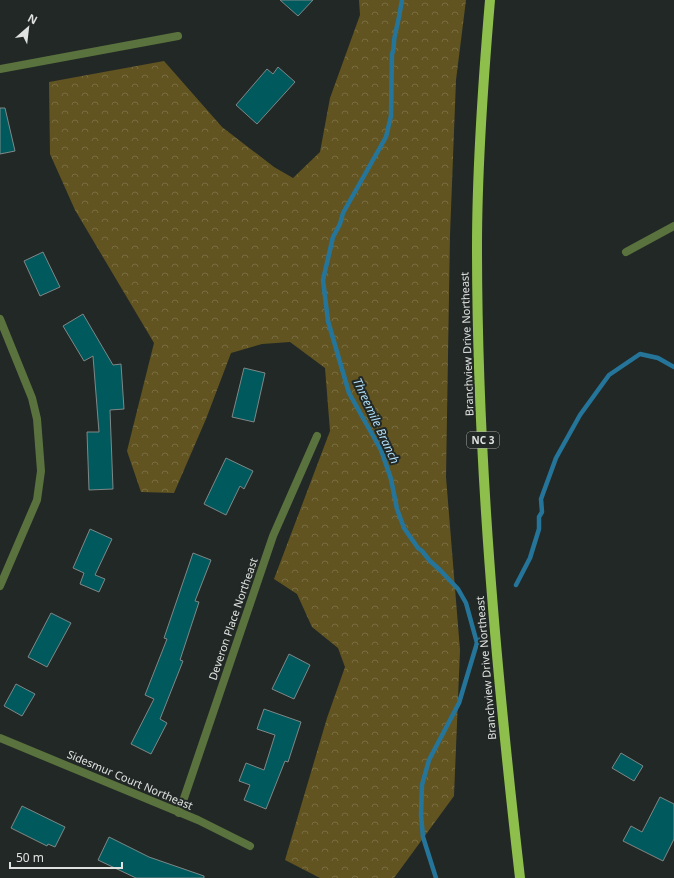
<svg xmlns="http://www.w3.org/2000/svg" width="674" height="878" viewBox="0 0 674 878" font-family="'Noto Sans',sans-serif">
	<style>
		.forest { fill: url(#forest-crowns) }
		.lines { fill: none; stroke-linecap: round; stroke-linejoin: round }
		.stream { stroke: #25759b; stroke-width: 4.5 }
		.building { fill: #005a5d; stroke: #7f8787 }
		.minor { stroke: #5a723e; stroke-width: 8 }
		.primary { stroke: #8ebe4b; stroke-width: 10 }
		.labels { text-anchor: middle; stroke-width: 4; stroke-linejoin: round; paint-order: stroke }
		.shield { fill: #222825; stroke: #a6aaa8; stroke-width: 1 }
		.shield-label { font-size: 10px; font-weight: bold; fill: #dfe2e0 }
		.street-label { font-size: 11px; fill: #dfe2e0; stroke: #222825 }
		.water-label { font-size: 12px; font-style: italic; fill: #addbf5; stroke: #222825 }
	</style>
	<defs>
		<pattern id="forest-crowns" width="20" height="18" patternUnits="userSpaceOnUse"><rect width="20" height="18" fill="#625421"/><path d="M2 6a3 3 0 1 1 6 0M12 15a3 3 0 1 1 6 0" fill="none" stroke="#786c41"/></pattern>
	</defs>
	<rect width="100%" height="100%" fill="#222825"/>
	<!-- forest -->
	<polygon class="forest" points="359,0 466,0 456,80 450,235 446,477 460,650 454,796 394,878 320,878 285,860 327,718 345,667 338,648 312,627 297,594 274,579 330,431 325,368 290,342 262,344 231,353 206,419 174,493 141,492 127,451 154,343 75,210 50,154 49,82 164,61 222,127 274,167 293,178 320,152 330,98 360,15"/>
	<g class="lines">
		<!-- stream -->
		<g class="stream">
			<path d="M402,0C400,13 398,23 395,35C393,42 395,48 392,54L391,116L386,137L343,213L340,224L333,237L323,280L328,321L349,393L381,450L391,479L397,509L404,528L418,548L422,551L430,561L440,570L458,589L466,603L477,643L459,703L429,760L422,785L421,815L423,837L436,878"/>
			<polyline points="516,585 530,558 539,529 539,517 542,512 541,499 556,458 580,415 609,375 640,354 658,358 674,367"/>
			<polyline points="477,643 483,636"/>
		</g>
	</g>
	<!-- building -->
	<g class="building">
		<polygon points="280,0 313,0 298,16"/>
		<polygon points="278,67 295,82 257,124 236,105 267,69 273,74"/>
		<polygon points="0,108 5,108 15,151 0,154"/>
		<polygon points="43,252 60,287 40,296 24,261"/>
		<polygon points="83,314 113,365 121,364 124,409 110,410 113,489 89,490 87,432 99,432 93,356 84,361 63,326"/>
		<polygon points="244,368 265,373 254,422 232,417"/>
		<polygon points="226,458 253,471 244,489 240,486 226,515 204,504"/>
		<polygon points="90,529 112,539 95,575 105,579 99,592 80,584 84,573 73,568"/>
		<polygon points="193,553 211,560 195,601 199,602 180,660 183,661 160,719 167,723 151,754 131,744 154,699 145,695 167,639 164,638"/>
		<polygon points="51,613 71,623 47,667 28,657"/>
		<polygon points="289,654 310,665 294,699 272,689"/>
		<polygon points="16,684 35,694 22,716 4,706"/>
		<polygon points="264,709 301,722 288,762 285,761 266,809 244,800 250,785 239,781 246,763 264,770 275,735 257,729"/>
		<polygon points="621,753 643,766 634,781 612,768"/>
		<polygon points="660,797 674,804 674,839 663,861 623,841 631,826 642,832"/>
		<polygon points="22,806 65,827 55,847 48,844 47,846 11,828"/>
		<polygon points="109,837 149,857 204,876 204,878 136,878 98,860"/>
	</g>
	<g class="lines">
		<!-- minor -->
		<g class="minor">
			<polyline points="0,69 178,36"/>
			<polyline points="626,252 674,226"/>
			<polyline points="0,319 32,398 37,419 41,471 37,500 0,586"/>
			<polyline points="0,738 198,820 250,846"/>
			<polyline points="179,813 273,536 317,436"/>
		</g>
		<!-- primary -->
		<path class="primary" d="M490,0C483,82 477,165 477,247C477,458 496,669 520,878"/>
	</g>
	<g class="labels">
		<!-- shield labels -->
		<rect class="shield" x="467" y="432" width="32" height="16" rx="3"/>
		<g class="shield-label">
			<text x="483" y="444">NC 3</text>
		</g>
		<!-- street labels -->
		<g class="street-label">
			<text transform="translate(467 344) rotate(-92)" y="4">Branchview Drive Northeast</text>
			<text transform="translate(233 619) rotate(-71)" y="4">Deveron Place Northeast</text>
			<text transform="translate(486 668) rotate(-95)" y="4">Branchview Drive Northeast</text>
			<text transform="translate(130 780) rotate(23)" y="4">Sidesmur Court Northeast</text>
		</g>
		<!-- water labels -->
		<g class="water-label">
			<text transform="translate(376 421) rotate(65)" y="4">Threemile Branch</text>
		</g>
	</g>
	<!-- north arrow -->
	<g transform="translate(28 28) rotate(28)" stroke="#222825" stroke-width="3" paint-order="stroke">
	<path d="M0-3L7 15L0 10L-7 15Z" fill="#dfe2e0"/>
	<text y="-6" font-size="11" font-weight="bold" text-anchor="middle" fill="#dfe2e0">N</text>
	</g>
	<!-- scale -->
	<path d="M10 862v6h112v-6" fill="none" stroke="#dfe2e0" stroke-width="2"/>
	<text x="16" y="862" font-size="12" fill="#dfe2e0" stroke="#222825" stroke-width="3" paint-order="stroke">50 m</text>
</svg>
